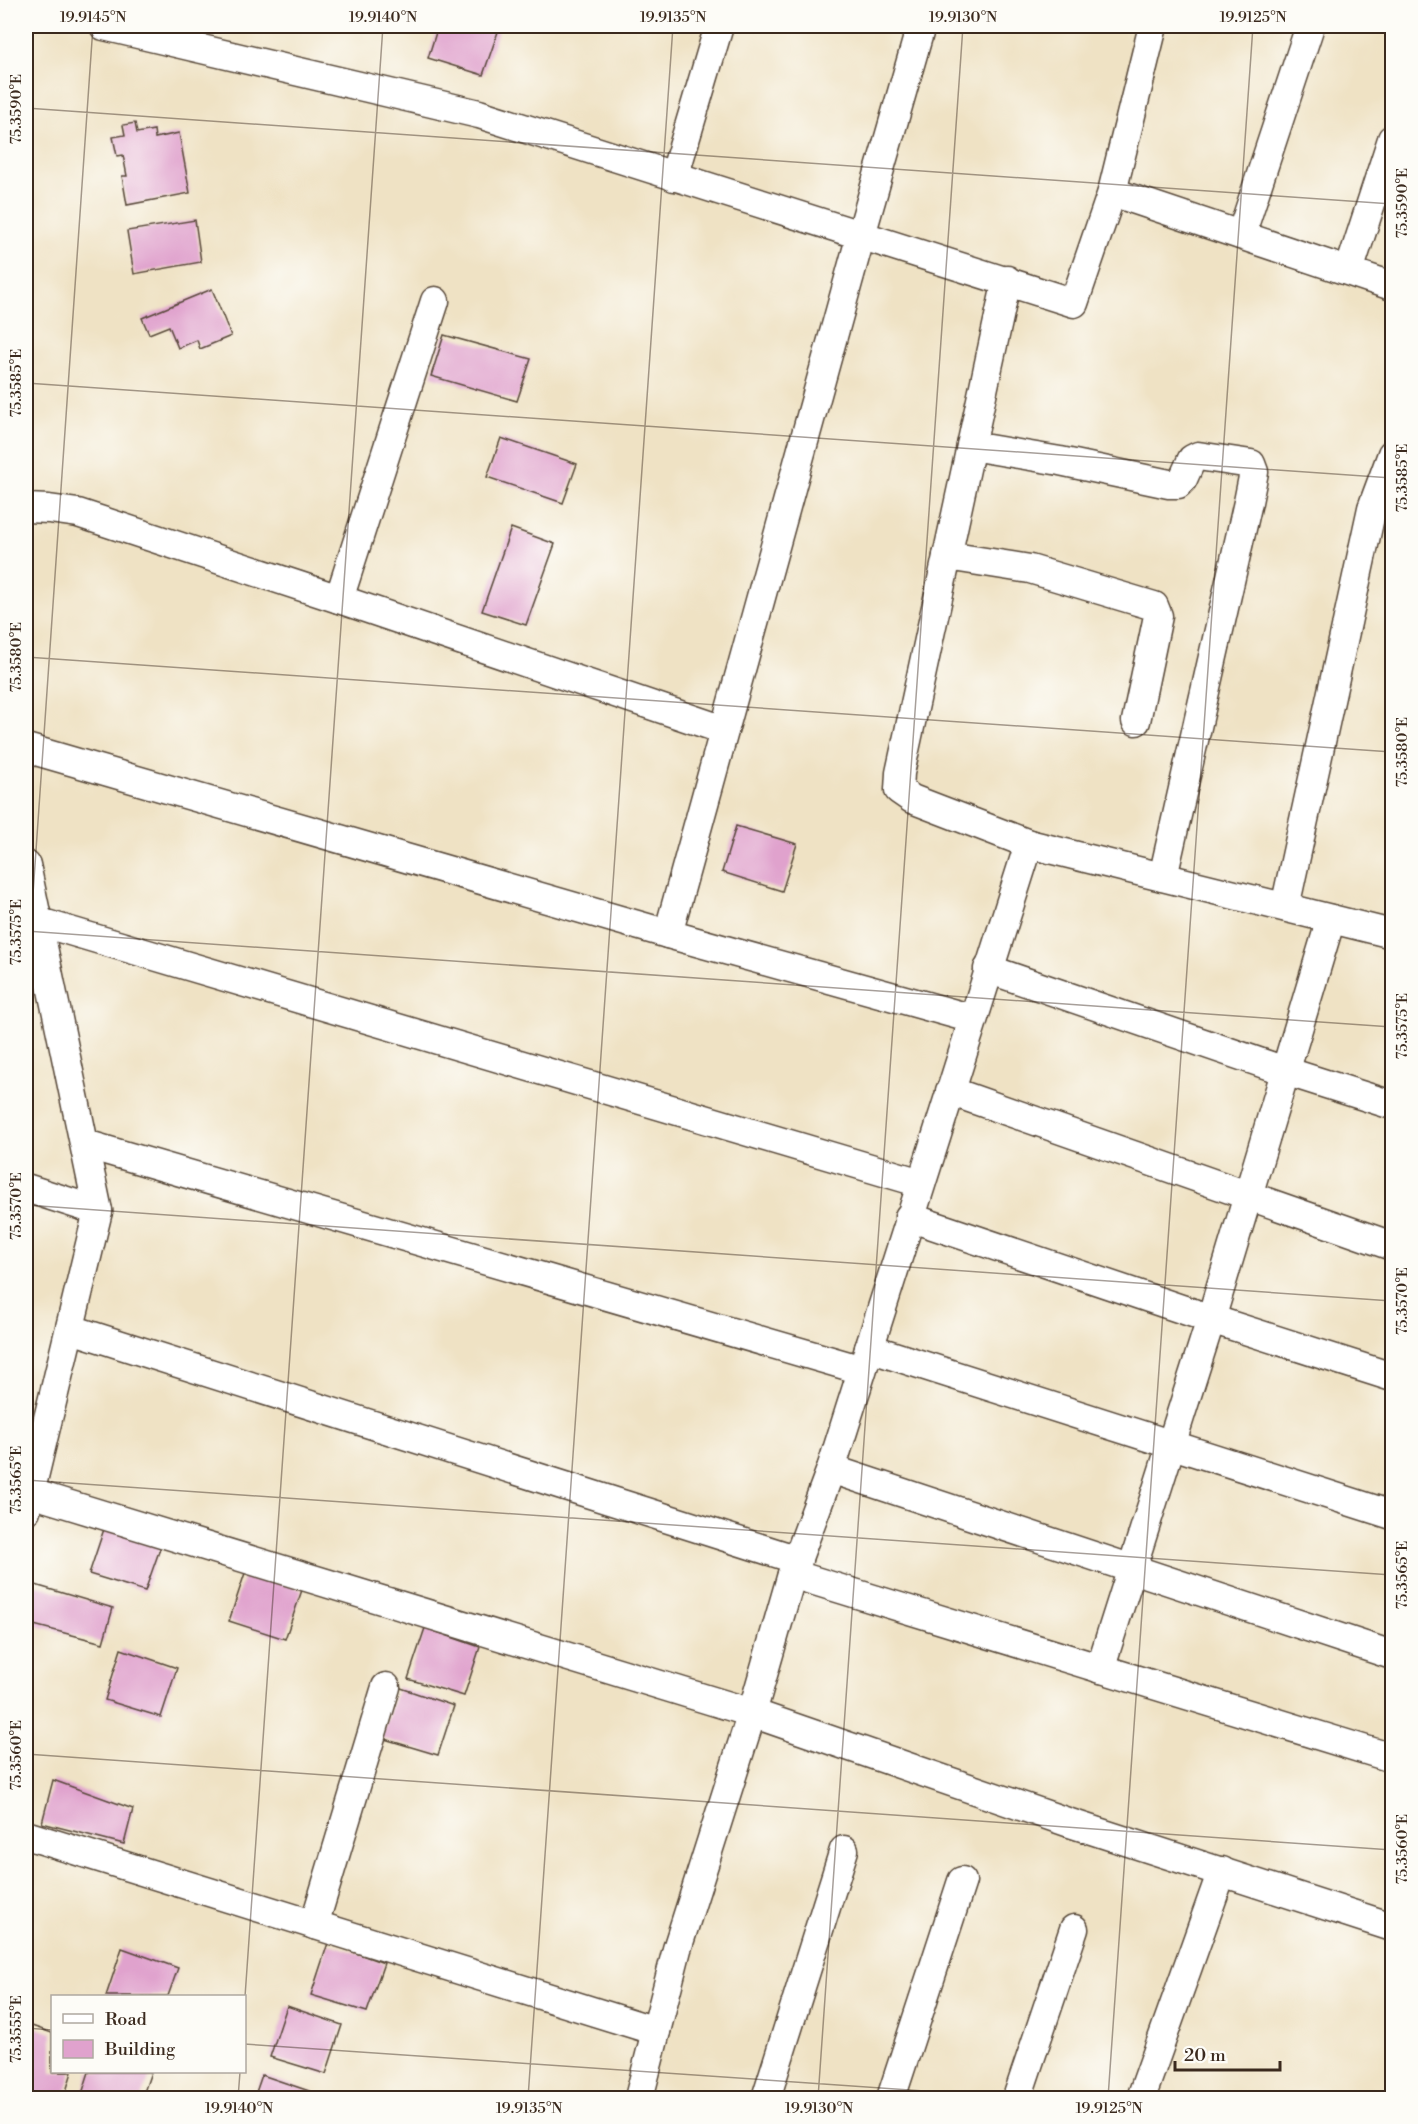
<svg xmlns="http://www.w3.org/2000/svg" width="1418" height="2124" viewBox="0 0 1418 2124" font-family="'Libre Bodoni',serif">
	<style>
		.building { fill: #e0a2cd }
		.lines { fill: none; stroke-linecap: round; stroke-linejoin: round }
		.minor-casing { stroke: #564637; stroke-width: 31 }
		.minor { stroke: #fff; stroke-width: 28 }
		.ticks { fill: none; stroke: #3b2a1e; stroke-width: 1.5; stroke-opacity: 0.45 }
		.neatline { fill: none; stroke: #3b2a1e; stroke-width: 2 }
		.ticks-label { font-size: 15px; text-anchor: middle; fill: #3b2a1e }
	</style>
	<rect width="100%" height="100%" fill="#fdfcf7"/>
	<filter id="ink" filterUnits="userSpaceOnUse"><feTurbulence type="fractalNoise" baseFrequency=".0167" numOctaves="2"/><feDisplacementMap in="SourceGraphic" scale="12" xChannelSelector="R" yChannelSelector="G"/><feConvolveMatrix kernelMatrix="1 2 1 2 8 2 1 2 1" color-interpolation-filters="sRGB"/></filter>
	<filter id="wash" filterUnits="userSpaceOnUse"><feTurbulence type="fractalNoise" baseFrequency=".008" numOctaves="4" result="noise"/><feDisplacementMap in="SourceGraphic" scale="24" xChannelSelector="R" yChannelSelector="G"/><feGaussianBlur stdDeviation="1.35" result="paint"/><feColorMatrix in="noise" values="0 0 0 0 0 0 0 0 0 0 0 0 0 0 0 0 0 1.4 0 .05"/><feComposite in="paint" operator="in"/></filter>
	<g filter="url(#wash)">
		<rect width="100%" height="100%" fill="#efe2c4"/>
		<g id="blocks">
			<!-- building -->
			<g class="building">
				<polygon points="438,26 500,26 483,75 428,58"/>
				<polygon points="135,123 137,133 154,130 155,138 179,133 190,193 127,205 122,176 127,176 123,155 117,156 113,137 125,135 123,125"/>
				<polygon points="195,220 201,262 134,274 127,231"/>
				<polygon points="212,289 231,336 200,349 197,340 178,348 169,326 149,334 142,318"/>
				<polygon points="444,335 531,359 517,401 431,376"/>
				<polygon points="501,438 577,464 563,503 487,477"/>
				<polygon points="511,528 555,544 526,625 482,611"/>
				<polygon points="736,826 797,844 782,891 722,872"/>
				<polygon points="106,1523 162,1543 145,1591 89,1574"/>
				<polygon points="246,1570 302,1590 285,1639 229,1621"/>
				<polygon points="32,1584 113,1608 103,1643 26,1623 26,1608"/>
				<polygon points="425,1628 480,1647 464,1696 408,1679"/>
				<polygon points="121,1649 177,1668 161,1717 105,1700"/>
				<polygon points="398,1687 454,1706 438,1755 381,1738"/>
				<polygon points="53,1780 133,1809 124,1844 42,1823"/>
				<polygon points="328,1943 384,1963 367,2012 311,1995"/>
				<polygon points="122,1948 178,1968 168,1996 106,1996"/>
				<polygon points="287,2006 342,2025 326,2074 270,2057"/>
				<polygon points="26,2024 52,2033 52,2072 72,2072 64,2098 26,2098"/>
				<polygon points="89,2072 151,2072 142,2098 85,2098 81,2097"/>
				<polygon points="262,2075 318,2094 316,2098 254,2098"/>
			</g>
		</g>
	</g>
	<g filter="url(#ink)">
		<use href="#blocks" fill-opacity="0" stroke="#564637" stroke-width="1.5"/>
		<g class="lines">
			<defs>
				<g id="minor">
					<polyline points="104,26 479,114 1074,303 1112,192 1392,286"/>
					<polyline points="674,177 719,26"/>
					<polyline points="1112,192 1153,26"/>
					<polyline points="1241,235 1310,26"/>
					<polyline points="1349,271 1392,139"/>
					<polyline points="1007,280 900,773 899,790 912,799 1029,844"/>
					<polyline points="971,446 1060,461 1169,484 1178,484 1183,479 1192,459 1198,456 1251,464 1254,472 1248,502 1163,877"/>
					<polyline points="26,508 49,509 78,513 339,599 724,730"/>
					<polyline points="947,556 1030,569 1154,606 1158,616 1136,721"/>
					<polyline points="339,599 435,301"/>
					<polyline points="26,748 668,934 973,1019"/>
					<polyline points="26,865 98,1211 26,1510"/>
					<polyline points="1285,907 1372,508 1392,454"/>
					<polyline points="26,918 921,1183"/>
					<polyline points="668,934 861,235 921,26"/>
					<polyline points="988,969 1285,1071 1392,1105"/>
					<polyline points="950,1091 1392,1246"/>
					<polyline points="85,1144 862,1370"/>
					<polyline points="26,1188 98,1211"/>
					<polyline points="909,1217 1211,1319 1392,1377"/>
					<polyline points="71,1329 798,1560"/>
					<polyline points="869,1348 1392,1515"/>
					<polyline points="831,1469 1392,1655"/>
					<polyline points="31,1493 752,1713 1070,1823 1392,1927"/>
					<polyline points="792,1574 1392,1758"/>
					<polyline points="1100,1669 1211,1319 1331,919"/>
					<polyline points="26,1835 656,2031"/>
					<polyline points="314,1925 386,1687"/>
					<polyline points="639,2098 677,1949 752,1713 792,1574 831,1469 1029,844 1392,934"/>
					<polyline points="766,2098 844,1850"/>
					<polyline points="891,2098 962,1881"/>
					<polyline points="1017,2098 1074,1929"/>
					<polyline points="1141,2098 1222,1871"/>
				</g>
			</defs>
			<!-- minor casing -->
			<use href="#minor" class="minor-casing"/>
			<!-- minor -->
			<use href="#minor" class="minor"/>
		</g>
	</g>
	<!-- ticks -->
	<path class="ticks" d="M26,108L1392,204M26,383L1392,478M26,657L1392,752M26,931L1392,1027M26,995L93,26M26,1205L1392,1301M26,1480L1392,1575M26,1754L1392,1850M244,2011L383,26M26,2028L52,2030M244,2044L1027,2098M238,2098L240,2072M528,2098L673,26M818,2098L963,26M1108,2098L1253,26"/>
	<!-- margin -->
	<rect width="1418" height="2124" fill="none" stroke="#fdfcf7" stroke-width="66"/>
	<!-- legend -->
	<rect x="51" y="1995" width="195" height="78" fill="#fdfcf7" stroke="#afa8a0" stroke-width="1.5"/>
	<rect x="63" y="2014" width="30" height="9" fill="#ffffff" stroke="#afa8a0" stroke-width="1.5"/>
	<text x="105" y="2025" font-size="18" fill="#3b2a1e">Road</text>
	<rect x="63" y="2040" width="30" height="18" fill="#e0a2cd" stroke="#afa8a0" stroke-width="1.5"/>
	<text x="105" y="2055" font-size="18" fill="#3b2a1e">Building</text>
	<!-- scale -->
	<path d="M1175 2061v9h105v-9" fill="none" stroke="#3b2a1e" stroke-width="3"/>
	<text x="1184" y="2061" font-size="18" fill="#3b2a1e" stroke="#fdfcf7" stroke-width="4.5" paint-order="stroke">20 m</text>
	<rect x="33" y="33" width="1352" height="2058" class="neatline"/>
	<g class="ticks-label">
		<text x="93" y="22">19.9145°N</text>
		<text x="383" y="22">19.9140°N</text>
		<text x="673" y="22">19.9135°N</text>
		<text x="963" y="22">19.9130°N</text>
		<text x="1253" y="22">19.9125°N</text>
		<text transform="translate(16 109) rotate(-90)" y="5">75.3590°E</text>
		<text transform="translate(1402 203) rotate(-90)" y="5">75.3590°E</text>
		<text transform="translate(16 383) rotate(-90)" y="5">75.3585°E</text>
		<text transform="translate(1402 478) rotate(-90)" y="5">75.3585°E</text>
		<text transform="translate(16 657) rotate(-90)" y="5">75.3580°E</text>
		<text transform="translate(1402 752) rotate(-90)" y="5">75.3580°E</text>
		<text transform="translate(16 932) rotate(-90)" y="5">75.3575°E</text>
		<text transform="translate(1402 1026) rotate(-90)" y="5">75.3575°E</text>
		<text transform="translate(16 1206) rotate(-90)" y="5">75.3570°E</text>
		<text transform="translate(1402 1301) rotate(-90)" y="5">75.3570°E</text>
		<text transform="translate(16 1480) rotate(-90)" y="5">75.3565°E</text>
		<text transform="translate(1402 1575) rotate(-90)" y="5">75.3565°E</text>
		<text transform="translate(16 1755) rotate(-90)" y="5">75.3560°E</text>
		<text transform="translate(1402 1849) rotate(-90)" y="5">75.3560°E</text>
		<text transform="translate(16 2029) rotate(-90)" y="5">75.3555°E</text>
		<text x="239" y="2113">19.9140°N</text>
		<text x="529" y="2113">19.9135°N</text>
		<text x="819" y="2113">19.9130°N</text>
		<text x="1109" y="2113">19.9125°N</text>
	</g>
</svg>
